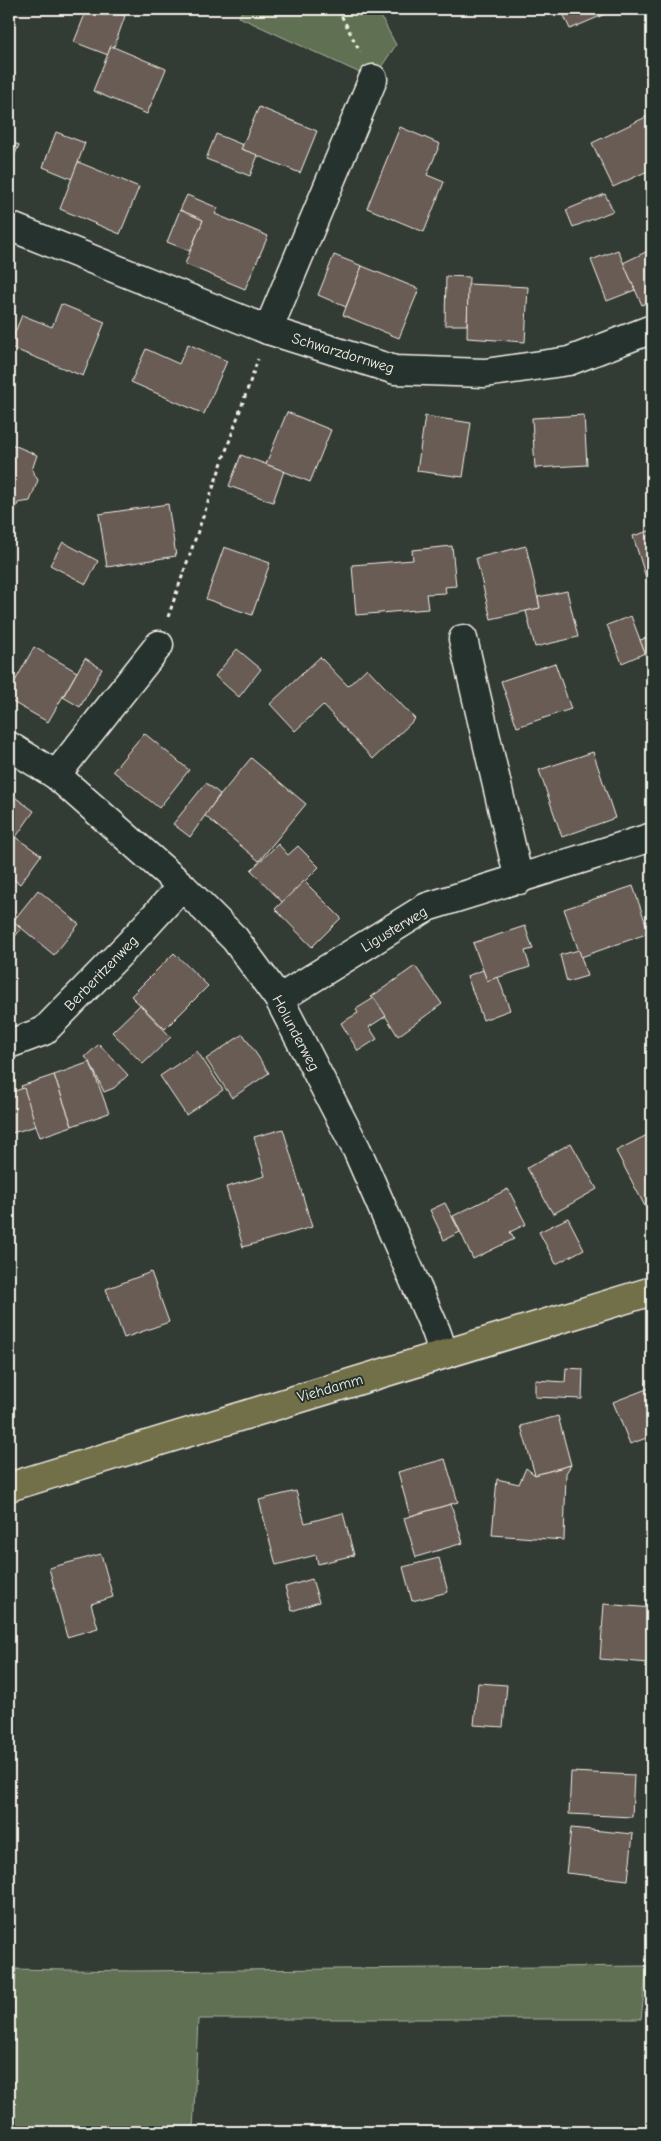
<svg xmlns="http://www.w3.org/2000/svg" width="661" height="2141" viewBox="0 0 661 2141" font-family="'Comic Neue',sans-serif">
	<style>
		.green { fill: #5f7052; stroke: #aab09d }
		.building { fill: #675b54; stroke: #f4f1e8 }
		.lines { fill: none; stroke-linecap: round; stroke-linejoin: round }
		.minor-casing { stroke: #f4f1e8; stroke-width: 31 }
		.major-casing { stroke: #f4f1e8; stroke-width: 31 }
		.path { stroke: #f4f1e8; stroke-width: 3; stroke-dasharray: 4 4; stroke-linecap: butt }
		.minor { stroke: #26332d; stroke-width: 28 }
		.major { stroke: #726f4a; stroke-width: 28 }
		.labels { text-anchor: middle; stroke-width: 4; stroke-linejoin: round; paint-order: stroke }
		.street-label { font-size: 15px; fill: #f4f1e8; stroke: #26332d }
	</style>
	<rect width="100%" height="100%" fill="#333b35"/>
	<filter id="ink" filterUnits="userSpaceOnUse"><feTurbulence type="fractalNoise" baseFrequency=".02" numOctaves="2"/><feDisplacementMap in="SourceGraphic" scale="10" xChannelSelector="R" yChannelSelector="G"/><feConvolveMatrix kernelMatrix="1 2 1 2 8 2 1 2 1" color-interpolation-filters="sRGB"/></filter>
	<g filter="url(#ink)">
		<!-- green -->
		<g class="green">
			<polygon points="243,9 377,9 396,45 373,79 239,17"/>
			<polygon points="647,1966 641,2019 198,2019 193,2132 9,2132 9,1969 132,1971"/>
		</g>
		<!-- building -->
		<g class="building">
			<polygon points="87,9 106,9 125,16 114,47 111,46 108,55 74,42"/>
			<polygon points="561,9 617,9 570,29"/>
			<polygon points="111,46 166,69 147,114 93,91"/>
			<polygon points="259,107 317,131 300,173 241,149"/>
			<polygon points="648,116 652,126 652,169 613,187 592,143"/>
			<polygon points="400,127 440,144 427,175 444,182 424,232 367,208"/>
			<polygon points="56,132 85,143 72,179 43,167"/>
			<polygon points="216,134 243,145 241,149 258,155 250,176 206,159"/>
			<polygon points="9,141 19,145 9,168"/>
			<polygon points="78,162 139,187 120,234 60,209"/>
			<polygon points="605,194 613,211 573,227 566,210"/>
			<polygon points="187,195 218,208 215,214 268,236 245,289 185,264 203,220 180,210"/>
			<polygon points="180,210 203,220 190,251 167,242"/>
			<polygon points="652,249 652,300 642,305 623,263"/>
			<polygon points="618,250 635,290 607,301 591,260"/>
			<polygon points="334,255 362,266 346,307 318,295"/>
			<polygon points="362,266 419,289 399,338 343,315"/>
			<polygon points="446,276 469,277 467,325 445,325"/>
			<polygon points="468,284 528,287 525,342 467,338"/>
			<polygon points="61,304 105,322 83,376 9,347 22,315 52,327"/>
			<polygon points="188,344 227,361 204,414 131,382 146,349 179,364"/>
			<polygon points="287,412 331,430 310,482 266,464"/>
			<polygon points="584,415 587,465 535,468 532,418"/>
			<polygon points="425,416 471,423 463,477 417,471"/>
			<polygon points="9,443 37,455 32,470 38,480 30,501 18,503 11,520 9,519"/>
			<polygon points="241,455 284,471 273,502 229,486"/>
			<polygon points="168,504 176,556 107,567 99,514"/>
			<polygon points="652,530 652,580 647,581 633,536"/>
			<polygon points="63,542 98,561 86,584 50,565"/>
			<polygon points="452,546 456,586 445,587 446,593 426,594 428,609 356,615 352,565 413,560 412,550"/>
			<polygon points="526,546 540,608 491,619 476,558"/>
			<polygon points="224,547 270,563 252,615 206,599"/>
			<polygon points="567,591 578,637 535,647 526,611 540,608 538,597"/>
			<polygon points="631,616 645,653 622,663 607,625"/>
			<polygon points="652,636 652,672 640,640"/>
			<polygon points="34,647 77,672 48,722 9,700 9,692"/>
			<polygon points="237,649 261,669 239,697 215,676"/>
			<polygon points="320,657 348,686 367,668 415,719 373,759 323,705 295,731 270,704"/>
			<polygon points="85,658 102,669 80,707 63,697"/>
			<polygon points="555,663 571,709 517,727 501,681"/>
			<polygon points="144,733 189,770 159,808 113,771"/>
			<polygon points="593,752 615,818 562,837 539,770"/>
			<polygon points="251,758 306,804 259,861 204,815"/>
			<polygon points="206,783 220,794 190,837 173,824"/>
			<polygon points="9,793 34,811 9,847"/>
			<polygon points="15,837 41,855 20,884 9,876 9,847"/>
			<polygon points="278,844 288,855 298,846 319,867 283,903 251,870"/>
			<polygon points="304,881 341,918 312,947 275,909"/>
			<polygon points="633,886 649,933 581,957 564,909"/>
			<polygon points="38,890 79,924 54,955 13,921"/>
			<polygon points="9,909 17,916 13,921 21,929 13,939 9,935"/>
			<polygon points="525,926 533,949 525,951 530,967 487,981 473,943"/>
			<polygon points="579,950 587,976 567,982 560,955"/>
			<polygon points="174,953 208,986 165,1029 131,996"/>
			<polygon points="415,966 442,1004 398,1036 374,998 371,997"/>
			<polygon points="483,970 487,981 498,977 510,1010 483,1020 467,976"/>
			<polygon points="374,998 386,1016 369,1027 377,1039 358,1051 341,1023 358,1013 356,1009"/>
			<polygon points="140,1005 171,1037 143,1064 112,1032"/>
			<polygon points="243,1034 269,1073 232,1098 206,1059"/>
			<polygon points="99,1044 128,1075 114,1088 104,1092 90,1062 85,1057"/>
			<polygon points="197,1051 223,1090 186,1115 160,1076"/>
			<polygon points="90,1062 109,1113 72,1126 54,1075"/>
			<polygon points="54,1075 72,1126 40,1137 21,1086"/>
			<polygon points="24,1088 36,1126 9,1134 9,1093"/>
			<polygon points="283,1129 312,1227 243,1247 226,1187 265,1176 254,1137"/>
			<polygon points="651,1133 652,1212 649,1214 616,1151"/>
			<polygon points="571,1143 597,1189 553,1214 527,1168"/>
			<polygon points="508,1189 526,1224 510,1232 514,1239 473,1259 453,1216"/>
			<polygon points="445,1203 460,1232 444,1240 430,1210"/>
			<polygon points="568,1218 584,1249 556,1264 539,1232"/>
			<polygon points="151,1272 169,1322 124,1338 106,1289"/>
			<polygon points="566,1368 583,1369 582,1399 535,1397 535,1380 565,1382"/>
			<polygon points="652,1387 652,1436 630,1444 613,1402"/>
			<polygon points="558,1416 571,1465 535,1475 521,1426"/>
			<polygon points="445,1459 458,1502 410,1516 398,1472"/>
			<polygon points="571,1465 566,1473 564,1540 492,1535 497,1479 519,1484 526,1468 535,1475"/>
			<polygon points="296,1491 305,1523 343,1513 354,1555 318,1564 316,1555 276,1565 259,1500"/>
			<polygon points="451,1504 463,1543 416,1557 404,1518"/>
			<polygon points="101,1554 113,1597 91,1604 98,1628 67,1637 49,1568"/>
			<polygon points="439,1558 448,1592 412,1601 403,1567"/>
			<polygon points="312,1579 319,1602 292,1611 285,1587"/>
			<polygon points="604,1604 652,1608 649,1663 600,1659"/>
			<polygon points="478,1683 507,1685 503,1727 474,1725"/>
			<polygon points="571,1772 634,1775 632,1817 569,1814"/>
			<polygon points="571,1828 633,1834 628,1880 566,1873"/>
		</g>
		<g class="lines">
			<defs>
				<g id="minor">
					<polyline points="9,226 268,330 395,370 485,373 569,361 652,329"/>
					<polyline points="268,330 373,79"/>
					<polyline points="463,639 519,880"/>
					<polyline points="9,746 56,775 182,886 235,939 279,999 357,1150 436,1331 444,1354"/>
					<polyline points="56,775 159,645"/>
					<polyline points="279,999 427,907 652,837"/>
					<polyline points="9,1044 44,1031 131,942 182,886"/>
				</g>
				<polyline id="major" points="9,1487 652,1291"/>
			</defs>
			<!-- minor casing -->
			<use href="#minor" class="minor-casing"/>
			<!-- major casing -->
			<use href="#major" class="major-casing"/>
			<!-- path -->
			<g class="path">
				<polyline points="338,9 360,52"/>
				<polyline points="168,617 258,359"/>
			</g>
			<!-- minor -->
			<use href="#minor" class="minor"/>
			<!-- major -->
			<use href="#major" class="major"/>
		</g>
	</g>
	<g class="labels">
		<!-- street labels -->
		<g class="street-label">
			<text transform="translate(343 353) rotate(17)" y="5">Schwarzdornweg</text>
			<text transform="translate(394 929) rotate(-31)" y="5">Ligusterweg</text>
			<text transform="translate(101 973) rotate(-46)" y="5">Berberitzenweg</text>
			<text transform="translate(296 1033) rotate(62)" y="5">Holunderweg</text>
			<text transform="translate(330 1388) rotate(-16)" y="5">Viehdamm</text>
		</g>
	</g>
	<!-- margin -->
	<rect width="661" height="2141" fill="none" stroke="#26332d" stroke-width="30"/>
	<rect x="15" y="15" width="631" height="2111" fill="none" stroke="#f4f1e8" stroke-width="2" filter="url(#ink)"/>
</svg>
